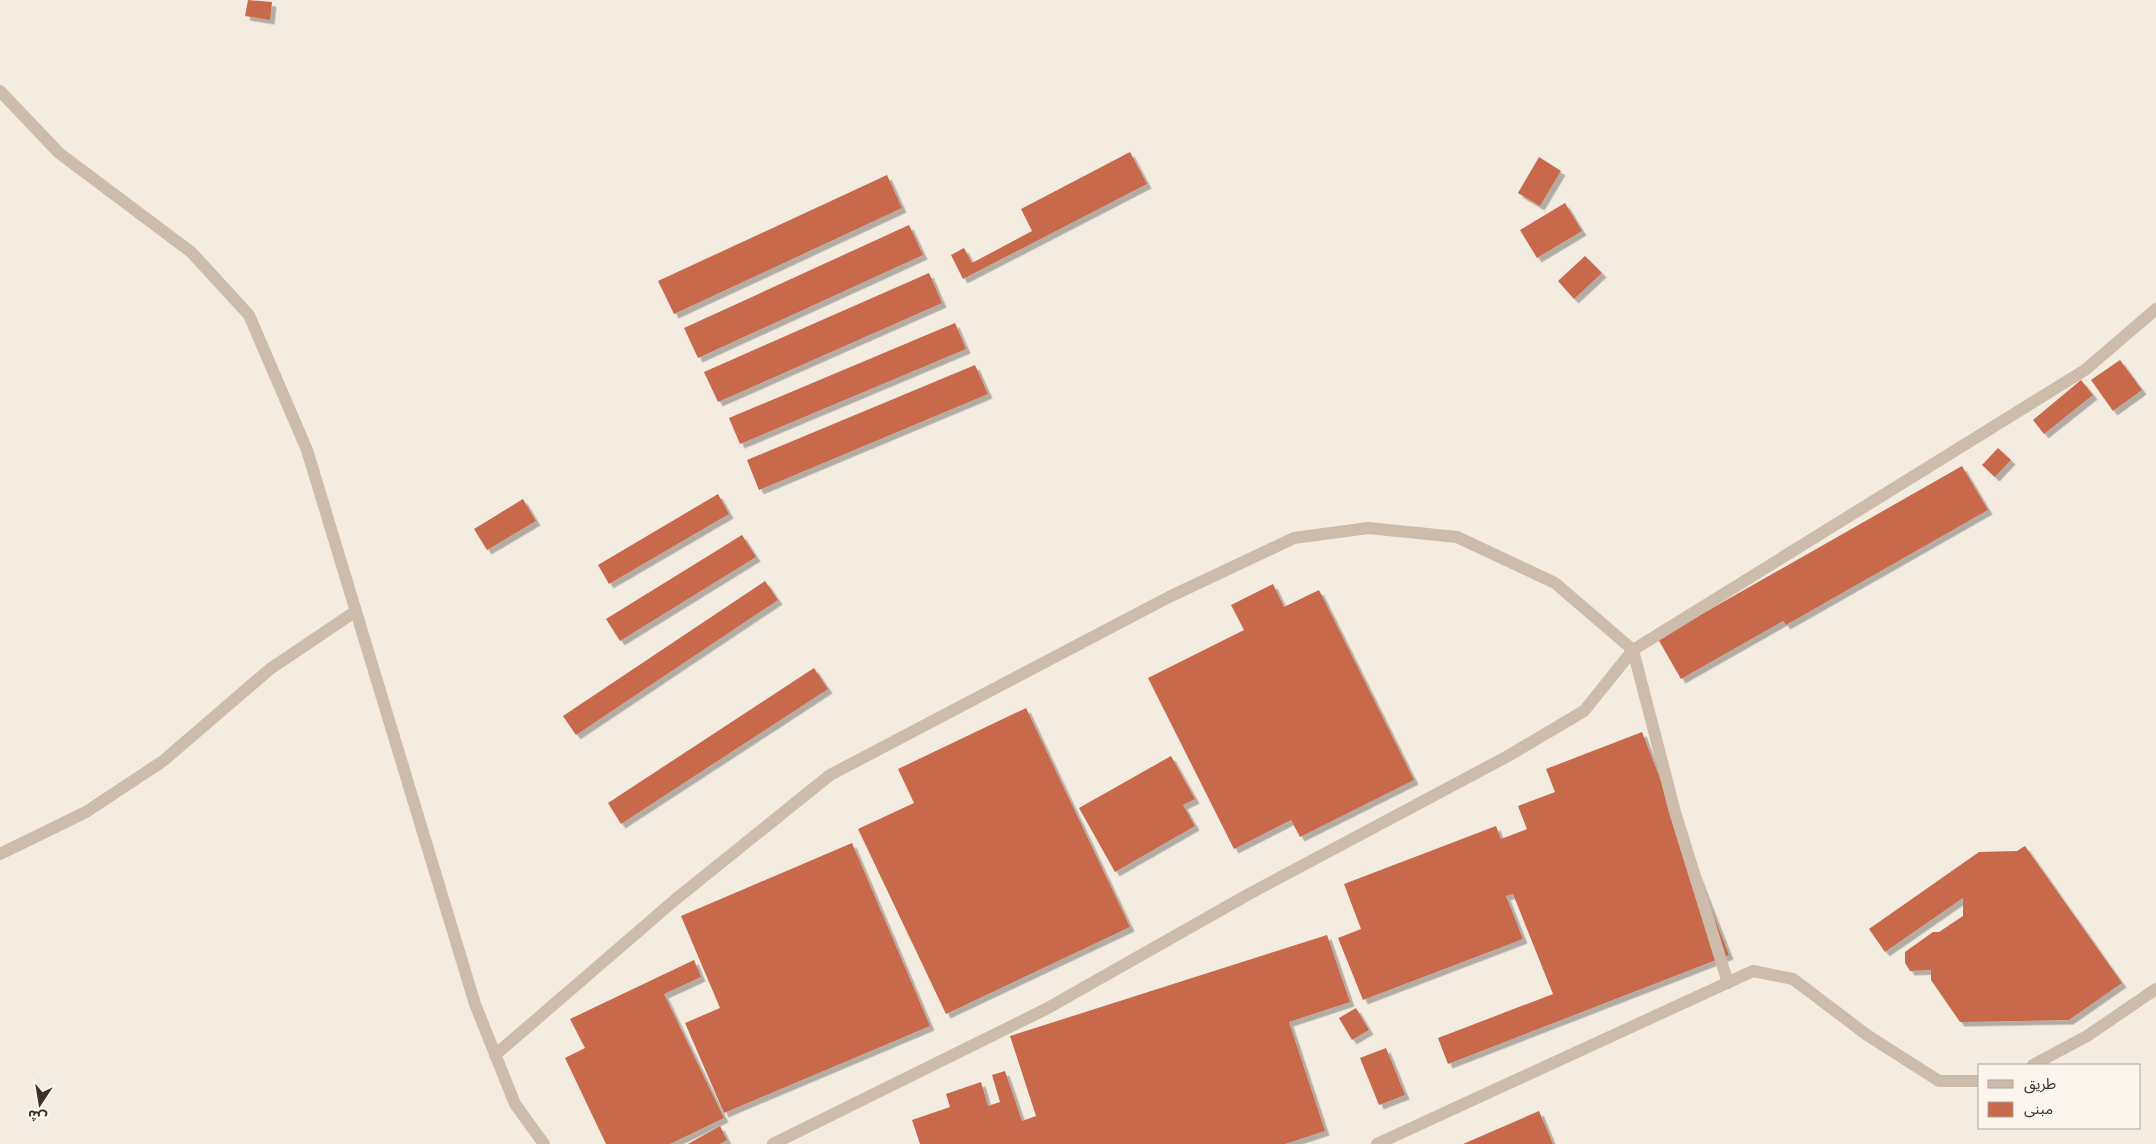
<svg xmlns="http://www.w3.org/2000/svg" width="2156" height="1144" viewBox="0 0 2156 1144" font-family="Barlow,'Noto Sans Arabic',sans-serif">
	<style>
		.building { fill: #c8694b; filter: url(#shadow) }
		.lines { fill: none; stroke-linecap: round; stroke-linejoin: round }
		.minor { stroke: #cdbbac; stroke-width: 12 }
	</style>
	<defs>
		<filter id="shadow"><feDropShadow dx="4.5" dy="4.5" stdDeviation="0" flood-color="#0004"/></filter>
	</defs>
	<rect width="100%" height="100%" fill="#f4ebe1"/>
	<!-- building -->
	<g class="building">
		<polygon points="248,0 272,2 270,20 245,16"/>
		<polygon points="1130,152 1147,184 963,279 951,255 964,248 972,263 1032,231 1021,209"/>
		<polygon points="1539,157 1561,171 1540,206 1518,193"/>
		<polygon points="887,175 902,208 674,314 658,281"/>
		<polygon points="1565,203 1582,231 1537,258 1520,230"/>
		<polygon points="909,225 923,255 698,358 684,328"/>
		<polygon points="1585,256 1602,273 1574,299 1558,281"/>
		<polygon points="929,273 942,303 718,402 704,372"/>
		<polygon points="955,323 966,349 740,444 729,418"/>
		<polygon points="2120,360 2142,390 2113,411 2091,380"/>
		<polygon points="975,365 988,394 759,490 747,460"/>
		<polygon points="2081,380 2093,395 2044,434 2033,420"/>
		<polygon points="1998,448 2011,460 1995,477 1982,465"/>
		<polygon points="1962,466 1988,510 1786,625 1783,621 1681,679 1658,639"/>
		<polygon points="718,494 729,514 609,584 598,565"/>
		<polygon points="523,499 536,521 487,550 474,529"/>
		<polygon points="742,535 756,557 620,641 606,619"/>
		<polygon points="765,581 778,600 576,735 563,716"/>
		<polygon points="1273,584 1284,607 1319,590 1414,780 1300,837 1291,820 1234,849 1148,678 1244,630 1231,605"/>
		<polygon points="814,668 828,689 621,824 608,803"/>
		<polygon points="1026,708 1130,927 946,1014 858,829 914,803 898,769"/>
		<polygon points="1642,732 1729,955 1448,1064 1438,1038 1553,994 1513,894 1506,896 1523,939 1363,1000 1338,938 1361,929 1344,884 1496,826 1501,839 1527,829 1518,806 1555,792 1546,769"/>
		<polygon points="1171,756 1195,799 1183,805 1195,826 1115,872 1079,808"/>
		<polygon points="852,843 930,1026 724,1113 685,1023 720,1008 681,916"/>
		<polygon points="2025,846 2122,983 2069,1020 1960,1022 1931,980 1931,970 1910,971 1905,963 1905,952 1933,932 1939,932 1963,916 1963,898 1885,952 1869,929 1979,852 2017,851"/>
		<polygon points="1327,935 1350,1002 1289,1022 1325,1131 1285,1144 920,1144 912,1120 950,1107 946,1094 981,1082 988,1106 1000,1102 992,1075 1005,1071 1022,1121 1036,1116 1010,1036"/>
		<polygon points="694,960 701,977 664,994 724,1118 670,1144 606,1144 565,1058 585,1048 570,1019"/>
		<polygon points="1356,1008 1369,1030 1352,1040 1339,1018"/>
		<polygon points="1386,1048 1405,1095 1379,1105 1360,1058"/>
		<polygon points="1539,1111 1553,1144 1463,1144"/>
		<polygon points="720,1126 727,1140 720,1144 688,1144"/>
	</g>
	<g class="lines">
		<!-- minor -->
		<g class="minor">
			<polyline points="0,91 59,153 191,252 249,315 307,450 475,1004 515,1104 544,1144"/>
			<polyline points="0,854 86,812 163,761 270,669 356,611"/>
			<polyline points="495,1055 676,899 830,775 1169,597 1294,538 1368,528 1457,537 1555,583 1633,650 1675,812 1728,983"/>
			<polyline points="2033,1065 2087,1036 2156,989"/>
			<polyline points="773,1144 1046,1009 1249,894 1508,756 1584,711 1633,650 2085,370 2156,309"/>
			<polyline points="1377,1144 1753,971 1793,979 1867,1035 1939,1081 1980,1081"/>
		</g>
	</g>
	<!-- legend -->
	<rect x="1978" y="1064" width="162" height="65" fill="#fbf5ee" stroke="#aea6a0"/>
	<rect x="1988" y="1080" width="25" height="8" fill="#cdbbac" stroke="#aea6a0"/>
	<text x="2024" y="1089" font-size="15" fill="#3b302b">طريق</text>
	<rect x="1988" y="1102" width="25" height="15" fill="#c8694b" stroke="#aea6a0"/>
	<text x="2024" y="1114" font-size="15" fill="#3b302b">مبنى</text>
	<!-- north arrow -->
	<g transform="translate(40 1104) rotate(192)" stroke="#fbf5ee" stroke-width="4" paint-order="stroke">
	<path d="M0-4L9 19L0 12L-9 19Z" fill="#3b302b"/>
	<text y="-8" font-size="14" font-weight="bold" text-anchor="middle" fill="#3b302b">ش</text>
	</g>
</svg>
